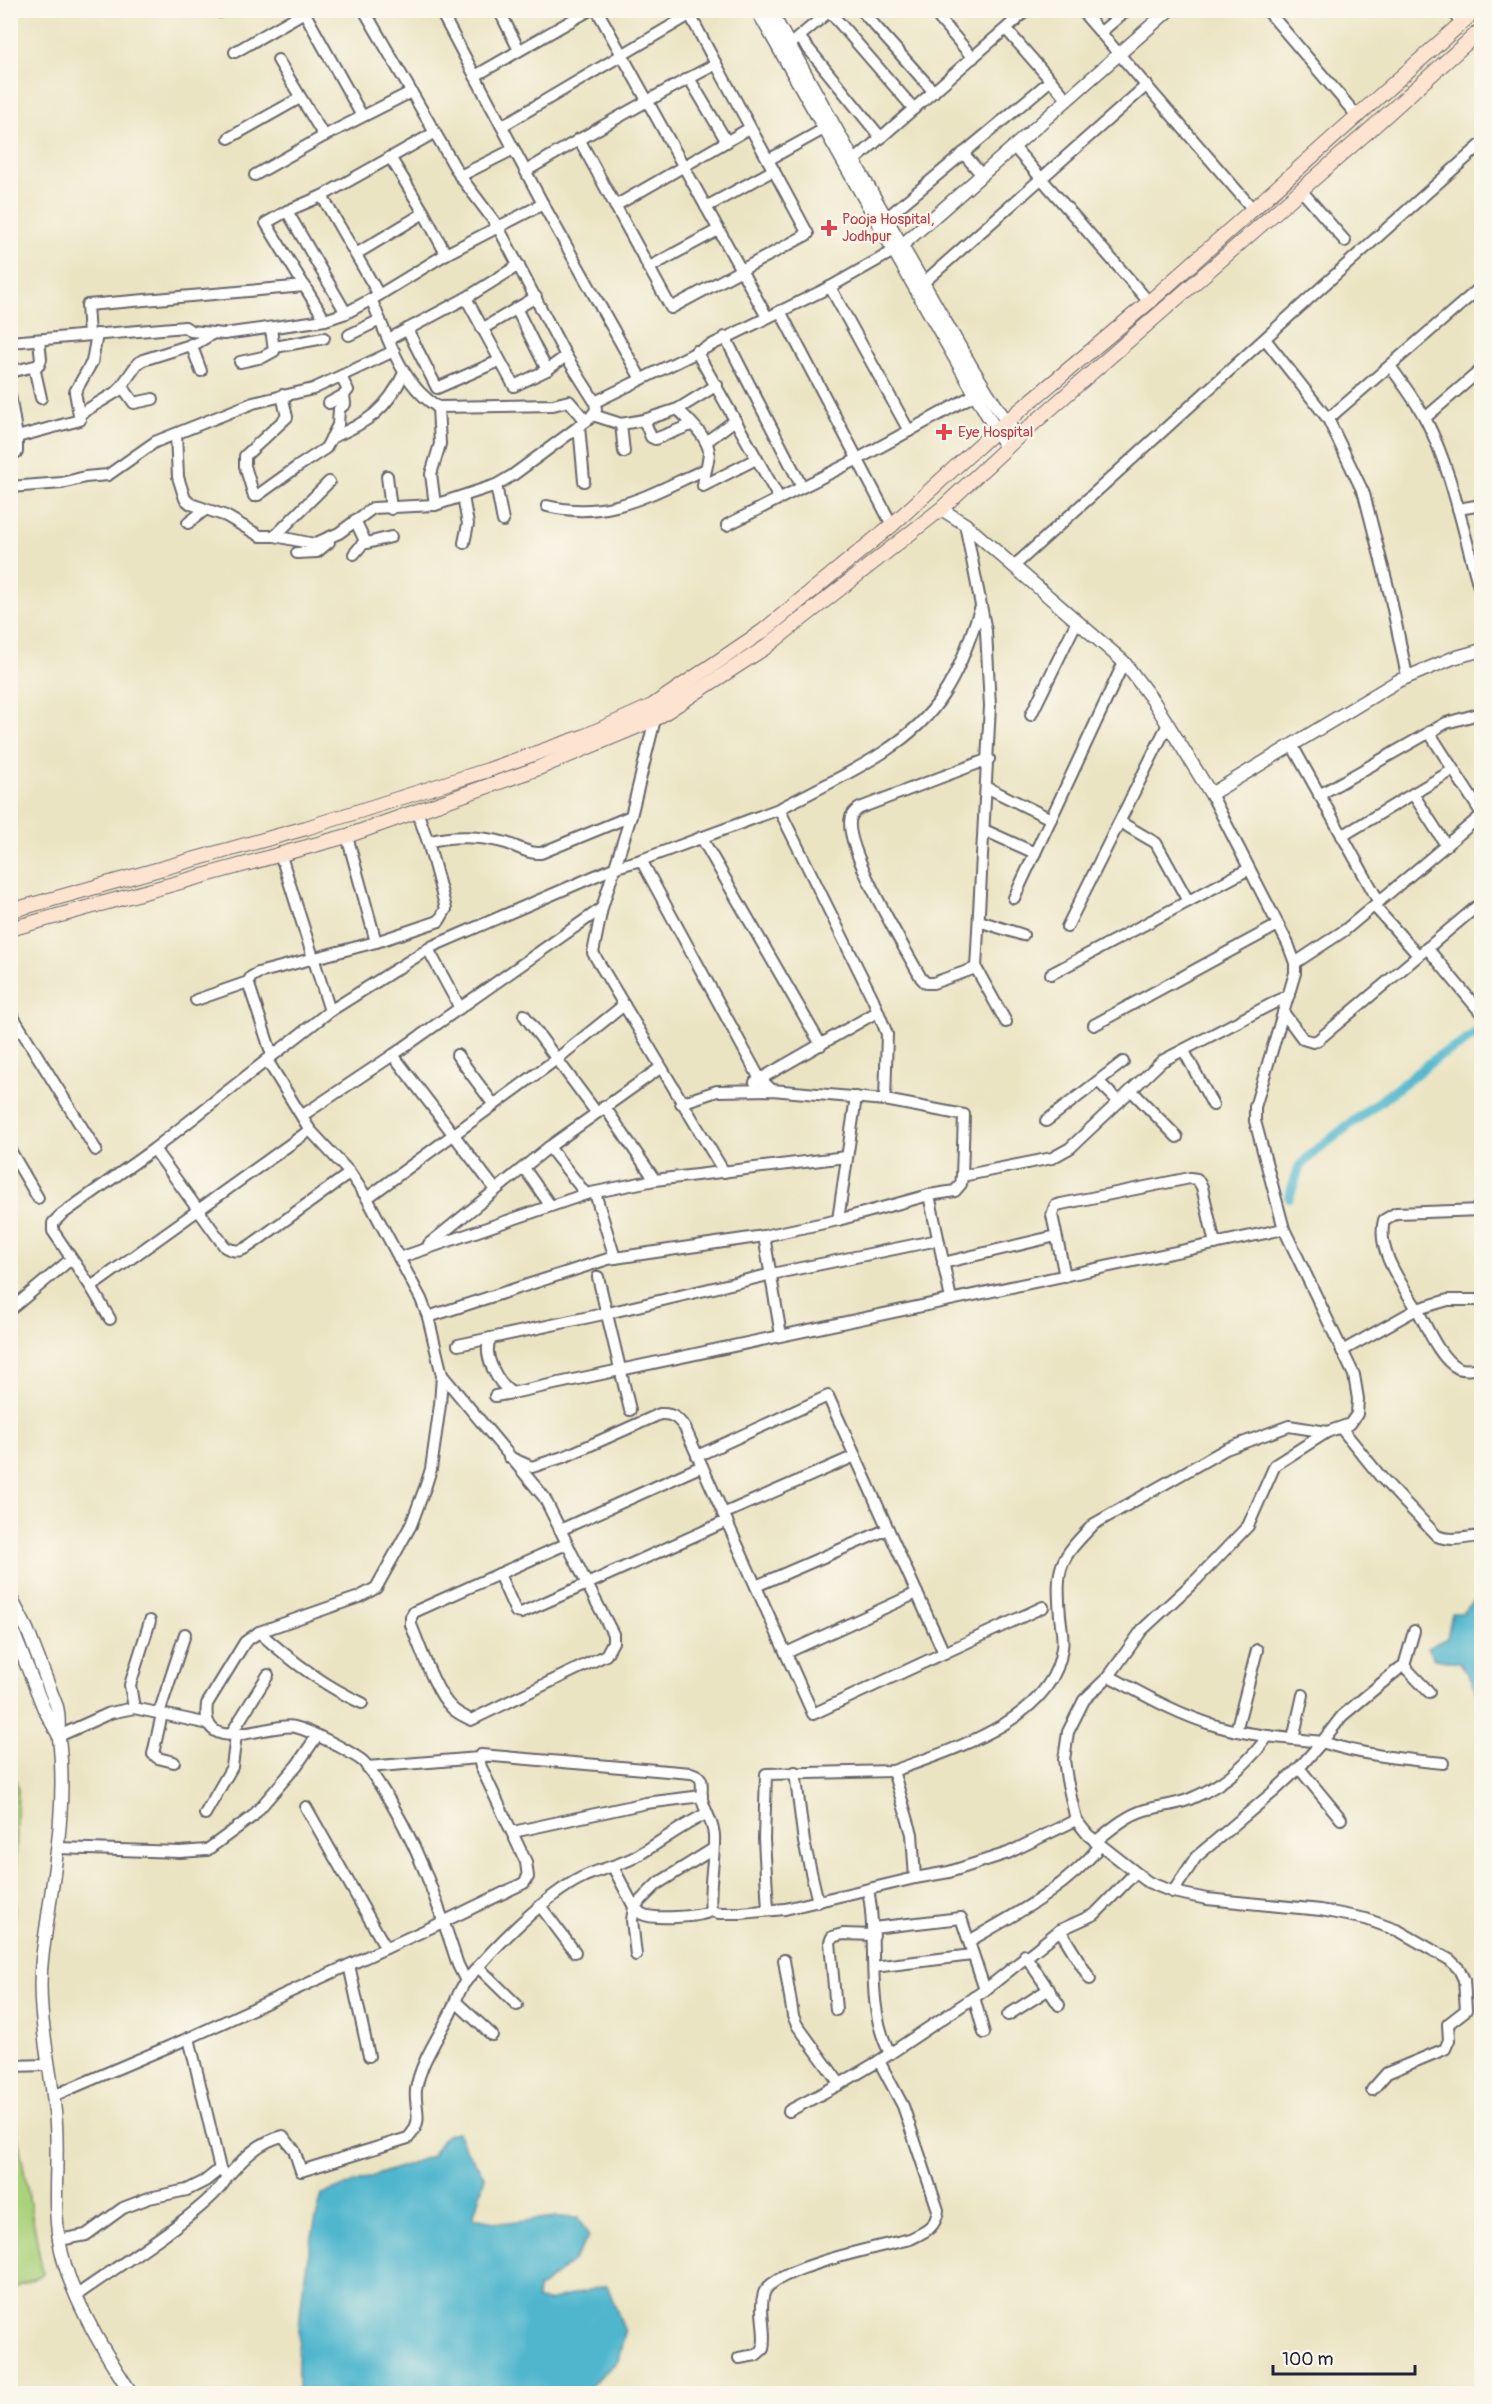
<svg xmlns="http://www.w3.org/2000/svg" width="1492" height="2404" viewBox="0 0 1492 2404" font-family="Pangolin,sans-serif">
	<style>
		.green { fill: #aad17b; stroke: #667a5b; stroke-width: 1.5 }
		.water { fill: #4fb6cd; stroke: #386c84; stroke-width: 1.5 }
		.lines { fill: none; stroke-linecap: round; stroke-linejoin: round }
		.canal { stroke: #4fb6cd; stroke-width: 10 }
		.minor-casing { stroke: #68666b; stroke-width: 14 }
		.tertiary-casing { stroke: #68666b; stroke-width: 15 }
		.secondary-casing { stroke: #68666b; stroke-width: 16 }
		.minor { stroke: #fff; stroke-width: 10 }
		.tertiary { stroke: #fff; stroke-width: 12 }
		.secondary { stroke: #fde4d1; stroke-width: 14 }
		.health-dot { fill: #e0444e; stroke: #fbf7ec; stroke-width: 2 }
		.labels { text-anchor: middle; stroke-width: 4.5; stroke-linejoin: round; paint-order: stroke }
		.health-label { font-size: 15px; fill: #be3a42; stroke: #fbf7ec; text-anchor: start }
	</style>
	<rect width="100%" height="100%" fill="#fbf7ec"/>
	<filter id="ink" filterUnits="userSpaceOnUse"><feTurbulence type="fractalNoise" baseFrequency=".0167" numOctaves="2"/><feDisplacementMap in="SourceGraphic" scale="12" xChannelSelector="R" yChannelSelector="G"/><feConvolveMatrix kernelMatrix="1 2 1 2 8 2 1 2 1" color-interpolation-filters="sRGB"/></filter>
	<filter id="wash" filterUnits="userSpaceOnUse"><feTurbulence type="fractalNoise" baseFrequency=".008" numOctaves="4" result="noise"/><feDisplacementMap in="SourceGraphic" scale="24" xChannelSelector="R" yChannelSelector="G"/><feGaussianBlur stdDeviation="1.35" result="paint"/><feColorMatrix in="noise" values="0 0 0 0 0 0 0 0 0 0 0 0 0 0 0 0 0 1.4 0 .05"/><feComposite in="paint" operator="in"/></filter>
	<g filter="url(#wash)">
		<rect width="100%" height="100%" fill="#ebe4c3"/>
		<!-- green -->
		<g class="green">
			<polygon points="10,1768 18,1787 14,1922 11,1925"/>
			<polygon points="16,2127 43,2274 11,2290 10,2128"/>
		</g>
		<!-- water -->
		<g class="water">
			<polygon points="1481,1594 1481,1699 1460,1662 1434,1659 1427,1648 1447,1638 1452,1613 1462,1613"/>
			<path d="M457,2132L462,2143L485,2177L473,2218L500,2223L557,2217L578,2218L589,2236L572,2262L538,2289L537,2300L549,2301L607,2285L625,2332L618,2361L582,2393H298C296,2322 304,2263 322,2194L431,2156L443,2138L449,2134Z"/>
		</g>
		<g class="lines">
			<!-- canal -->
			<polyline class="canal" points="1289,1197 1300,1166 1314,1152 1439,1056 1462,1044 1482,1028"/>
		</g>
	</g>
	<g filter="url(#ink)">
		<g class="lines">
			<defs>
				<g id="minor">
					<polyline points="303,10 362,116"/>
					<polyline points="440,10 543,204 641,379"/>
					<polyline points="499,10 519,50"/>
					<polyline points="597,10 767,317"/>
					<polyline points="861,10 934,92"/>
					<polyline points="932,10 973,58"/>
					<polyline points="1007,10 1016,21"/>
					<polyline points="1081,10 1252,208"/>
					<polyline points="1267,10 1358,117"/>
					<polyline points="1451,10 1462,23"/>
					<polyline points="220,12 224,10"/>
					<polyline points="830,12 914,109"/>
					<polyline points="690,15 716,64"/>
					<polyline points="1006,29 1067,99"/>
					<polyline points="1101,32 1127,10"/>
					<polyline points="799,37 881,138"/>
					<polyline points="794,41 831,10"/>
					<polyline points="235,52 308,10"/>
					<polyline points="278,60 324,136"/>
					<polyline points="475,76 590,10"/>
					<polyline points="689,78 727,142"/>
					<polyline points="502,126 698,10"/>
					<polyline points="229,138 300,98"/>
					<polyline points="1013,146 1149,302"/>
					<polyline points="963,153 981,174"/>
					<polyline points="390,157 424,213 446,254"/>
					<polyline points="768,160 824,129"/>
					<polyline points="855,160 1027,10"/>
					<path d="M526,171C588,134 651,98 716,64L808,234L671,308L579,139"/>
					<polyline points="255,175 324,136 411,92"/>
					<polyline points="460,176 514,149"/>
					<polyline points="1301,190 1345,241"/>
					<polyline points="322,196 379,295"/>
					<polyline points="615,206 750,128"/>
					<polyline points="706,207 774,170"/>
					<polyline points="287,211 346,313"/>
					<polyline points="886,218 1051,80"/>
					<polyline points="356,254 424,213"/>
					<polyline points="648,268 718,230"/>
					<polyline points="923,283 1147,85"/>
					<polyline points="830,287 909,431"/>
					<polyline points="466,298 514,386 547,370"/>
					<path d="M371,299C388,337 401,385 438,407L553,405L569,401L586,421"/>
					<polyline points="516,308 547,370 566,356"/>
					<polyline points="780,311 892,525"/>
					<polyline points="325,320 266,223 287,211 322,196 434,133"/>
					<polyline points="407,329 437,388 499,361"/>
					<polyline points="482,329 536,297"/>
					<polyline points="89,335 87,305 305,286"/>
					<polyline points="349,335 380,320"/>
					<polyline points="725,337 802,487"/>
					<polyline points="389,339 466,298 519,265"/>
					<polyline points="1265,339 1328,419 1482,286"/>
					<polyline points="10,342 185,327 191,331 224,334 325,320 346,313 379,295 446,254 543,204"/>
					<polyline points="191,344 201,371"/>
					<polyline points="275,347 324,338"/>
					<polyline points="696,351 779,498"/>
					<polyline points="240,362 263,357 274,351 271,328"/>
					<path d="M1390,366C1402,383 1416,401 1426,420C1454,475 1464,538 1482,597"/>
					<polyline points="34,367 41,398"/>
					<polyline points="10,372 39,365 41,359 39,340"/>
					<polyline points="122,386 134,403 153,399"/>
					<polyline points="10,395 17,437"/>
					<polyline points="595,402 830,287 899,248"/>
					<polyline points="329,403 344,395"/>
					<path d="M678,409C688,420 708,437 709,452C709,461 704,475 703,486L756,459"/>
					<polyline points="80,414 118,391 138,363 143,360 197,343 212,334"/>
					<polyline points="593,415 621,424 644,420 678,409 717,385"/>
					<polyline points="1425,418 1482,369"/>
					<polyline points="1328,419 1364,494 1390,595 1407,676"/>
					<polyline points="644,420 651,437 655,439 691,425"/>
					<polyline points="621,424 624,452"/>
					<polyline points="579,426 584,481"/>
					<polyline points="176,434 178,477 185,499 191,504 226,516 260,536 275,536 314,544 339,533 373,508 435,505 496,485 513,475 589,419 596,410 595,402 566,356 497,225 460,176 364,10"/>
					<path d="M331,438C367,423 387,410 404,373"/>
					<polyline points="706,442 735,420"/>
					<polyline points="10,455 17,452 17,437 80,420 75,392 92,362 97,334"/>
					<polyline points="387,476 391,509"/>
					<polyline points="496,485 503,521"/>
					<polyline points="10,487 62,483 85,477 108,475 155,442 253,403 313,389 394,351"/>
					<polyline points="258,495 297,467 326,448 338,425 339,409 345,404 344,395 348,390 341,377"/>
					<polyline points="254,496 245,466 245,456 287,417 282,395"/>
					<polyline points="463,497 468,524 464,543"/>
					<polyline points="435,505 431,474 440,444 438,407"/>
					<path d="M547,506C609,521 649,494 704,470"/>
					<polyline points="1458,509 1482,505"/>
					<polyline points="188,523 205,510"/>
					<path d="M965,524L986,631L990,706L976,968L933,983H926L921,978C906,950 841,844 851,817C853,813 856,810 860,808L989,759"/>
					<polyline points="727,525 858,459 974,395"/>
					<polyline points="275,536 329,482"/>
					<polyline points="363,544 391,537"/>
					<polyline points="297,553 317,552 329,542"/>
					<polyline points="354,554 365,541 355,520"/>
					<path d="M1014,566C1170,425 1324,283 1482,144"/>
					<polyline points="1031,715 1077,621"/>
					<polyline points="655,719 631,816 602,908 593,953 724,1172"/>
					<polyline points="1429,732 1482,814"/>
					<polyline points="1292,745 1379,902"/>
					<polyline points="986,787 1051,819"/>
					<polyline points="1211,794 1288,944 1295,963 1295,973 1255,1107 1255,1121 1284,1229 1354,1375 1358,1399 1357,1414 1350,1424 1327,1432 1275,1465 1248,1526 1197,1579 1142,1630 1109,1676 1084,1700 1068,1732 1064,1760 1067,1780 1076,1820 1088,1835 1148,1882 1173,1892 1207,1899 1321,1910 1366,1919 1399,1931 1450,1960 1459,1969 1464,1980 1466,2010 1448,2024 1449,2040 1445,2049 1387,2073 1372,2090"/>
					<polyline points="1413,794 1446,845"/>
					<polyline points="1319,795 1446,723 1482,713"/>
					<path d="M779,809C833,780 910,749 943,695C961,668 970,637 981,607"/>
					<polyline points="417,811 428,842"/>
					<polyline points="1120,822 1156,843 1188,901"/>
					<polyline points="984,830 1035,853"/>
					<polyline points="347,836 376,942"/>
					<polyline points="1342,836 1453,770"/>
					<polyline points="701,837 821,1045"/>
					<polyline points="280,853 330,1011"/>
					<polyline points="641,860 760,1079 772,1090"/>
					<polyline points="1014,898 1124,662"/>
					<polyline points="1374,906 1418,955"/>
					<polyline points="979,921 1023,935"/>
					<polyline points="1067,927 1168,724"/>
					<polyline points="1427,948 1482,1014"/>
					<polyline points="428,949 460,1008"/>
					<polyline points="1295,963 1345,930 1482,815"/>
					<polyline points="976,968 1006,1022"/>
					<polyline points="1051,974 1249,869"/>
					<polyline points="196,1000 248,982"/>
					<polyline points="10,1012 96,1150"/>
					<polyline points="1283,1012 1303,1039 1313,1042 1318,1040 1482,902"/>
					<polyline points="524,1015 596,1112"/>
					<polyline points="1094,1025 1278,925"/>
					<polyline points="1184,1051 1213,1105"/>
					<path d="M272,1055L248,982L251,977L258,973L376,942L439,921L446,909L428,842C451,835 482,836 506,843C519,847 528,854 541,853L631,816"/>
					<polyline points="393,1055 495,1189"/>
					<polyline points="457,1055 494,1105"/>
					<polyline points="267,1060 154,1149 61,1215 53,1223 53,1231 91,1287 310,1130"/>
					<polyline points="755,1082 877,1012"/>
					<polyline points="1099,1082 1119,1102"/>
					<polyline points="1131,1090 1177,1137"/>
					<polyline points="681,1103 717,1091 772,1090 885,1100 964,1115 962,1176 1052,1158 1070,1148 1162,1061 1289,995"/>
					<polyline points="604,1106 655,1180"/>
					<polyline points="303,1115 393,1055 602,908"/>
					<polyline points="1046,1121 1123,1062"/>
					<polyline points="549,1147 586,1194"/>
					<path d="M154,1149L225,1247C238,1254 244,1250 255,1242L350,1173"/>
					<polyline points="10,1150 38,1198"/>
					<polyline points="524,1168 550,1205"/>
					<polyline points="595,1193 615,1258"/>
					<polyline points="929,1195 951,1299"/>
					<polyline points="367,1198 558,1058 624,1005"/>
					<polyline points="838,1220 929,1195 955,1191 961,1184 962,1176"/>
					<path d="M938,1240L772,1274L608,1313L491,1338C481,1354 498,1384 512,1393L1284,1229"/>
					<polyline points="429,1244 549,1147 660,1068"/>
					<polyline points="399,1258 586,1194 655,1180 846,1157"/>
					<polyline points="943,1263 1056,1236"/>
					<polyline points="1065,1276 1052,1215 1055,1206 1061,1204 1190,1178 1197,1179 1202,1187 1215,1244"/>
					<polyline points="598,1277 630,1410"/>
					<polyline points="91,1287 110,1319"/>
					<path d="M1482,1300H1448L1417,1309C1426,1325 1440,1360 1458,1368C1465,1371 1474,1369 1482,1368"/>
					<polyline points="10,1310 71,1259"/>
					<polyline points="428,1317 608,1259 764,1236"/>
					<polyline points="781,1335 764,1236 838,1220 856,1097"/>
					<polyline points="458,1345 491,1338"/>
					<path d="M1342,1351L1417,1309C1402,1284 1376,1251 1384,1220L1396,1213L1482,1210"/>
					<polyline points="442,1375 544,1497 587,1584 521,1613 516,1612 499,1574"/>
					<polyline points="495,1396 512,1393"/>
					<path d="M1341,1428L1380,1476L1437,1536C1451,1542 1466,1537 1482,1536"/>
					<polyline points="697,1456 828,1396 944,1653"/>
					<path d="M509,1457L532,1467L566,1456L660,1414C672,1413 678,1418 685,1428L813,1714L1043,1607"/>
					<polyline points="723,1514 855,1456"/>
					<polyline points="560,1530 702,1466"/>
					<path d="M566,1544L414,1612L411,1617V1625C420,1646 435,1692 451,1707C456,1713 464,1716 471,1720L606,1655L613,1642V1634L587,1584L727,1521"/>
					<polyline points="756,1586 888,1529"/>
					<path d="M259,1632L245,1642L207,1704C200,1760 271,1721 295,1727C312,1731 345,1749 360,1759C368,1764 374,1777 379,1784C417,1840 437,1901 458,1965L466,1981C493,1948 545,1895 583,1877C600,1869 618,1866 635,1857C659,1843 681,1826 706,1814"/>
					<polyline points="786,1653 917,1593"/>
					<polyline points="1404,1666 1414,1631"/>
					<path d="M1109,1676C1144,1695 1179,1715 1217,1726C1251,1736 1287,1738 1322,1742L1299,1768L1272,1793L1196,1857L1173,1892"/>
					<path d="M1429,1692L1404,1666L1400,1668L1342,1716L1322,1742C1361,1755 1402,1759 1443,1763"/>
					<path d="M362,1703C324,1686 290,1660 259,1632L359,1597L376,1588L411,1525L426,1485L431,1469L440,1405L442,1375L428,1317L421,1299L367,1198L350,1173L310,1130L267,1060L330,1011L433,946L616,867L641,860L779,809L873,999L887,1034L885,1100"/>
					<polyline points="134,1708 130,1685 150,1621"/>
					<polyline points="159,1713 185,1634"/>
					<polyline points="162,1714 153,1754 158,1758 174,1762"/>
					<polyline points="1236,1731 1257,1650"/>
					<polyline points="231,1734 268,1675"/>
					<polyline points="59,1736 110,1713 134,1708 209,1724"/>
					<polyline points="1293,1739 1303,1695"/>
					<polyline points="367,1767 479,1758"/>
					<polyline points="1299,1768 1341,1819"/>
					<polyline points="795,1772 804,1842 818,1902"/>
					<polyline points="306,1807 386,1948"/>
					<polyline points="205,1814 232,1767 236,1735"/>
					<polyline points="513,1832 646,1803 702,1796"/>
					<path d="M1095,1842C1110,1830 1127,1815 1145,1810C1160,1806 1176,1805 1190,1799C1222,1786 1248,1764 1268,1736"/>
					<polyline points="58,1848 180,1852 207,1850 253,1816 297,1765 317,1736"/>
					<polyline points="613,1867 634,1907 657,1884 713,1849"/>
					<path d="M915,1878L912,1834L893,1771C951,1750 1054,1720 1062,1648C1064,1638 1061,1627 1060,1616C1056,1565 1059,1560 1094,1524L1226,1449L1289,1426L1327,1432"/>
					<path d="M868,1890C879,1941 864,2006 890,2053"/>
					<polyline points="541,1907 575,1952"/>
					<polyline points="768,1910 764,1839 766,1774 893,1771"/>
					<polyline points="873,1928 961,1918 985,1990"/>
					<polyline points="1060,1930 1090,1979"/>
					<path d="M969,1941C1016,1914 1065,1889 1100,1846"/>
					<path d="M636,1955L632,1920L634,1907C637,1909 639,1912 642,1914C654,1920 699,1917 711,1911L719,1913H741L785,1909L915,1878L949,1872L1008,1853L1076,1820"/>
					<polyline points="1025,1955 1059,2005"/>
					<polyline points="784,1960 793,2016 797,2025 840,2084 879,2061 985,1990 1060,1930 1095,1914 1135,1873"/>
					<polyline points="349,1965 369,2056"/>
					<polyline points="478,1967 517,2005"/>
					<polyline points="874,1967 972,1955"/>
					<polyline points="974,1997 984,2033"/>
					<polyline points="456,2002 492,2035"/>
					<polyline points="836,2010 830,1942 832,1937 843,1934 874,1935"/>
					<polyline points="1008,2015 1049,1989"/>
					<polyline points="189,2038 220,2169"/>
					<polyline points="10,2066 49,2065"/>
					<path d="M53,2096L189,2038L443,1922L524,1883L528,1877L526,1862L481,1767L479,1758L481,1755L691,1773C707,1777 700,1787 702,1799C705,1812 713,1822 714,1835C715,1860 708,1886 711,1911"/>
					<polyline points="789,2111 840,2084"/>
					<path d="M59,2240L86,2235L123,2208L149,2198L187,2190L205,2181L220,2169L227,2177C244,2158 258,2142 283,2136L294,2150L301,2171L408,2138C425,2120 414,2109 416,2090C420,2063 438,2038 450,2014C456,2002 458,1991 466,1981"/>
					<path d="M77,2295C108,2272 215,2206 227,2177"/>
					<path d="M739,2358L756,2355L763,2349C767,2331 758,2310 764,2293C773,2268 883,2246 910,2239C925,2232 936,2228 938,2210L903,2106L879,2061"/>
				</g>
				<g id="tertiary">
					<polyline points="757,10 1006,448"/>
					<path d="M770,10C823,105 875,200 929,293C957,342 984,392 1018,437"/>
					<polyline points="901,246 1169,10"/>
					<polyline points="941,509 965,524 1124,662 1154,702 1211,794 1398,681 1453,658 1482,650"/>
					<path d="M10,1596L27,1629L57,1707C60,1718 58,1728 59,1738C68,1813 51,1886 42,1959C36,2010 50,2062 55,2112C60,2154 52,2197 59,2239C67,2292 102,2349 132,2394"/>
					<polyline points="10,1624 44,1709 59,1736"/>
				</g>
				<g id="secondary">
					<polyline points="10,911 306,828 488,770 585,736 652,706 763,631 892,525 995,431 1149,302 1476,10"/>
					<polyline points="10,929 347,836 536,769 655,719 766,647 941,509 1018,437 1372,128 1482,29"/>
				</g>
			</defs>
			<!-- minor casing -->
			<use href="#minor" class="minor-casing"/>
			<!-- tertiary casing -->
			<use href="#tertiary" class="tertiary-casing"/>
			<!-- secondary casing -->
			<use href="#secondary" class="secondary-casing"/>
			<!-- minor -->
			<use href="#minor" class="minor"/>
			<!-- tertiary -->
			<use href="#tertiary" class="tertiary"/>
			<!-- secondary -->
			<use href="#secondary" class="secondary"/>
		</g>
	</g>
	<!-- markers -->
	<g class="health-dot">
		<path d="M826 219h6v6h6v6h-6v6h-6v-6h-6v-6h6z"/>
		<path d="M941 423h6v6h6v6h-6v6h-6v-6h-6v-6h6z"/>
	</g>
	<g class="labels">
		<!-- health labels -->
		<g class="health-label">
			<text x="842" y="224">Pooja Hospital,<tspan x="842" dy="17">Jodhpur</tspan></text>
			<text x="958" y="437">Eye Hospital</text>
		</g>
	</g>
	<!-- margin -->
	<rect width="1492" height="2404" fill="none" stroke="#fbf7ec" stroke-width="36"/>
	<!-- scale -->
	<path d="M1273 2365v9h142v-9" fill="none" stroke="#22223b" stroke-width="3"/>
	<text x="1282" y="2365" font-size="18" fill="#22223b" stroke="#fbf7ec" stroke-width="4.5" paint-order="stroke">100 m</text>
</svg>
